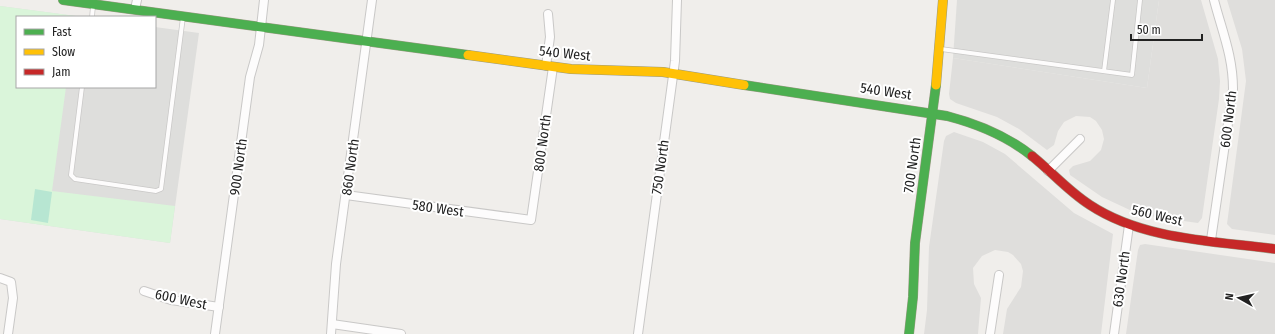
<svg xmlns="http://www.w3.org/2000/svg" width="1275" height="334" viewBox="0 0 1275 334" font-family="'Fira Sans Condensed',sans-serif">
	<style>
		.residential { fill: #dfdedc }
		.religious { fill: #dededc }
		.park { fill: #daf5da }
		.pitch { fill: #b7e6d2 }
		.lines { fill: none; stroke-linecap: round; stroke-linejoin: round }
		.lane-casing { stroke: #c9c8c7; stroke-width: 5.5 }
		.street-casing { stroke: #c9c8c7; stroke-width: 10 }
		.fast-casing { stroke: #999a82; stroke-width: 10 }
		.slow-casing { stroke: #999a82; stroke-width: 10 }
		.jam-casing { stroke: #999a82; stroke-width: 10 }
		.lane { stroke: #fdfcfc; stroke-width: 4 }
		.street { stroke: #fdfcfc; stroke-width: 8 }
		.fast { stroke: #4caf50; stroke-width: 9 }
		.slow { stroke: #ffc107; stroke-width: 9 }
		.jam { stroke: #c62828; stroke-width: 9 }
		.labels { text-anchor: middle; stroke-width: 4; stroke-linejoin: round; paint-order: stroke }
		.street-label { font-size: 14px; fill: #222; stroke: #fff }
	</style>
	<rect width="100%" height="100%" fill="#f0eeeb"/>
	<!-- residential -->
	<g class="residential">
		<polygon points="1159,0 1201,0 1218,59 1220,81 1219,99 1202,218 1198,223 1155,217 1132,211 1102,197 1070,175 1069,170 1073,166 1090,161 1101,150 1104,139 1102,130 1096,121 1090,117 1076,116 1064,122 1058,131 1054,145 1047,150 1019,129 997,117 956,103 950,99 949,94 953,58 1147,88"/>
		<polygon points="1227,0 1275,0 1275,235 1232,229 1227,224 1246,81 1242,49"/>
		<polygon points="954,132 983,142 1005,154 1074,213 1113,234 1101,334 1003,334 1007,309 1021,287 1023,271 1021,264 1013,255 1008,252 995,250 982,256 973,268 974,284 981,298 978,334 924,334 927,310 929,247 944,141 946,136"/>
		<polygon points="1145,244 1275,263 1275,334 1126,334 1138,250 1140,245"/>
	</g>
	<!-- religious -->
	<g class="religious">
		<polygon points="957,0 1159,0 1147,88 953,58"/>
		<polygon points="0,6 83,17 17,17 17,87 155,87 155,27 199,33 170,243 0,219"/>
	</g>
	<!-- park -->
	<polygon class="park" points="0,6 76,16 17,17 17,87 66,87 52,191 175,206 170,243 0,219"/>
	<!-- pitch -->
	<polygon class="pitch" points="35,189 52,192 48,223 31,220"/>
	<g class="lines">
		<defs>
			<g id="lane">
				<polyline points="92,17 93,6"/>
				<polyline points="941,49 1132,75 1140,0"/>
				<polyline points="1104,71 1113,0"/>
				<polyline points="82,87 71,175 75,179 156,191 161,189 183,17"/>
			</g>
			<g id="street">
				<polyline points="135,9 137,0"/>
				<polyline points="546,66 550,37 548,14"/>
				<polyline points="1048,171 1080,139"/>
				<polyline points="346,195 531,220 553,67"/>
				<path d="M1211,240L1233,89C1233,56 1222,31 1214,0"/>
				<polyline points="0,278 11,282 13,298 8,334"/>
				<polyline points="144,291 171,300 219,307"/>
				<polyline points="332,324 401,334"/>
				<polyline points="215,334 250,77 259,45 264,0"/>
				<polyline points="331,334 336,264 372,0"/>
				<polyline points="638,334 675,61 677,0"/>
				<polyline points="990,334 999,275"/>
				<polyline points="1114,334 1129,225"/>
			</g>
			<g id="fast">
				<polyline points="63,0 468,55"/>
				<path d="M744,85L947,116C978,124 1007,136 1032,156"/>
				<polyline points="909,334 913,297 915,243 936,85"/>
			</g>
			<g id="slow">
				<polyline points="468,55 571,69 663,72 744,85"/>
				<polyline points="936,85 943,0"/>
			</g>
			<path id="jam" d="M1032,156C1052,172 1068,191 1090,205C1143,240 1214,241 1275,249"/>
		</defs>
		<!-- lane casing -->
		<use href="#lane" class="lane-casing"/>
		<!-- street casing -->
		<use href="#street" class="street-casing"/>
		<!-- fast casing -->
		<use href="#fast" class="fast-casing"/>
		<!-- slow casing -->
		<use href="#slow" class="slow-casing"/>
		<!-- jam casing -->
		<use href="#jam" class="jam-casing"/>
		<!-- lane -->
		<use href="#lane" class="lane"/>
		<!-- street -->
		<use href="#street" class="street"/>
		<!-- fast -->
		<use href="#fast" class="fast"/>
		<!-- slow -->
		<use href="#slow" class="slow"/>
		<!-- jam -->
		<use href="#jam" class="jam"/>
	</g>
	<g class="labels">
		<!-- street labels -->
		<g class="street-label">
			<text transform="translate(565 53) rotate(6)" y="5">540 West</text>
			<text transform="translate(886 91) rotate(8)" y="5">540 West</text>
			<text transform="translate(1228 119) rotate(-83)" y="5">600 North</text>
			<text transform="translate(542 143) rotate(-82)" y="5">800 North</text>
			<text transform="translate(912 165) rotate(-82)" y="5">700 North</text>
			<text transform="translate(238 167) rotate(-82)" y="5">900 North</text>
			<text transform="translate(350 167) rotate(-82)" y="5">860 North</text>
			<text transform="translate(660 167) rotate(-82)" y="5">750 North</text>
			<text transform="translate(438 208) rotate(8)" y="5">580 West</text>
			<text transform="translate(1157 215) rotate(13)" y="5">560 West</text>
			<text transform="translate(1121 279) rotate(-82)" y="5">630 North</text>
			<text transform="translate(181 299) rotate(12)" y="5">600 West</text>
		</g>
	</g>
	<!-- legend -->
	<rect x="16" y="16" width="140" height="72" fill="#ffffff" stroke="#a7a7a7"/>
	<rect x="24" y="29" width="20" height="6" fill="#4caf50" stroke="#a7a7a7"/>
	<text x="52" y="36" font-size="12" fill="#222222">Fast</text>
	<rect x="24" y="49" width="20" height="6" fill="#ffc107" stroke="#a7a7a7"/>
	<text x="52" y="56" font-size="12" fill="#222222">Slow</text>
	<rect x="24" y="69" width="20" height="6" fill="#c62828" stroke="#a7a7a7"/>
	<text x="52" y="76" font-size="12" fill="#222222">Jam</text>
	<!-- north arrow -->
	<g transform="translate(1239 298) rotate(278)" stroke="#ffffff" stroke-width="3" paint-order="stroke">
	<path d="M0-3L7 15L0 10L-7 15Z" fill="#222222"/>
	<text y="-6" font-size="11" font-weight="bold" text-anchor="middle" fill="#222222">N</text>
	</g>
	<!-- scale -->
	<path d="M1131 34v6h71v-6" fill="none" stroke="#222222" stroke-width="2"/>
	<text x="1137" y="34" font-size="12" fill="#222222" stroke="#ffffff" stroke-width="3" paint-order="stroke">50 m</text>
</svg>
